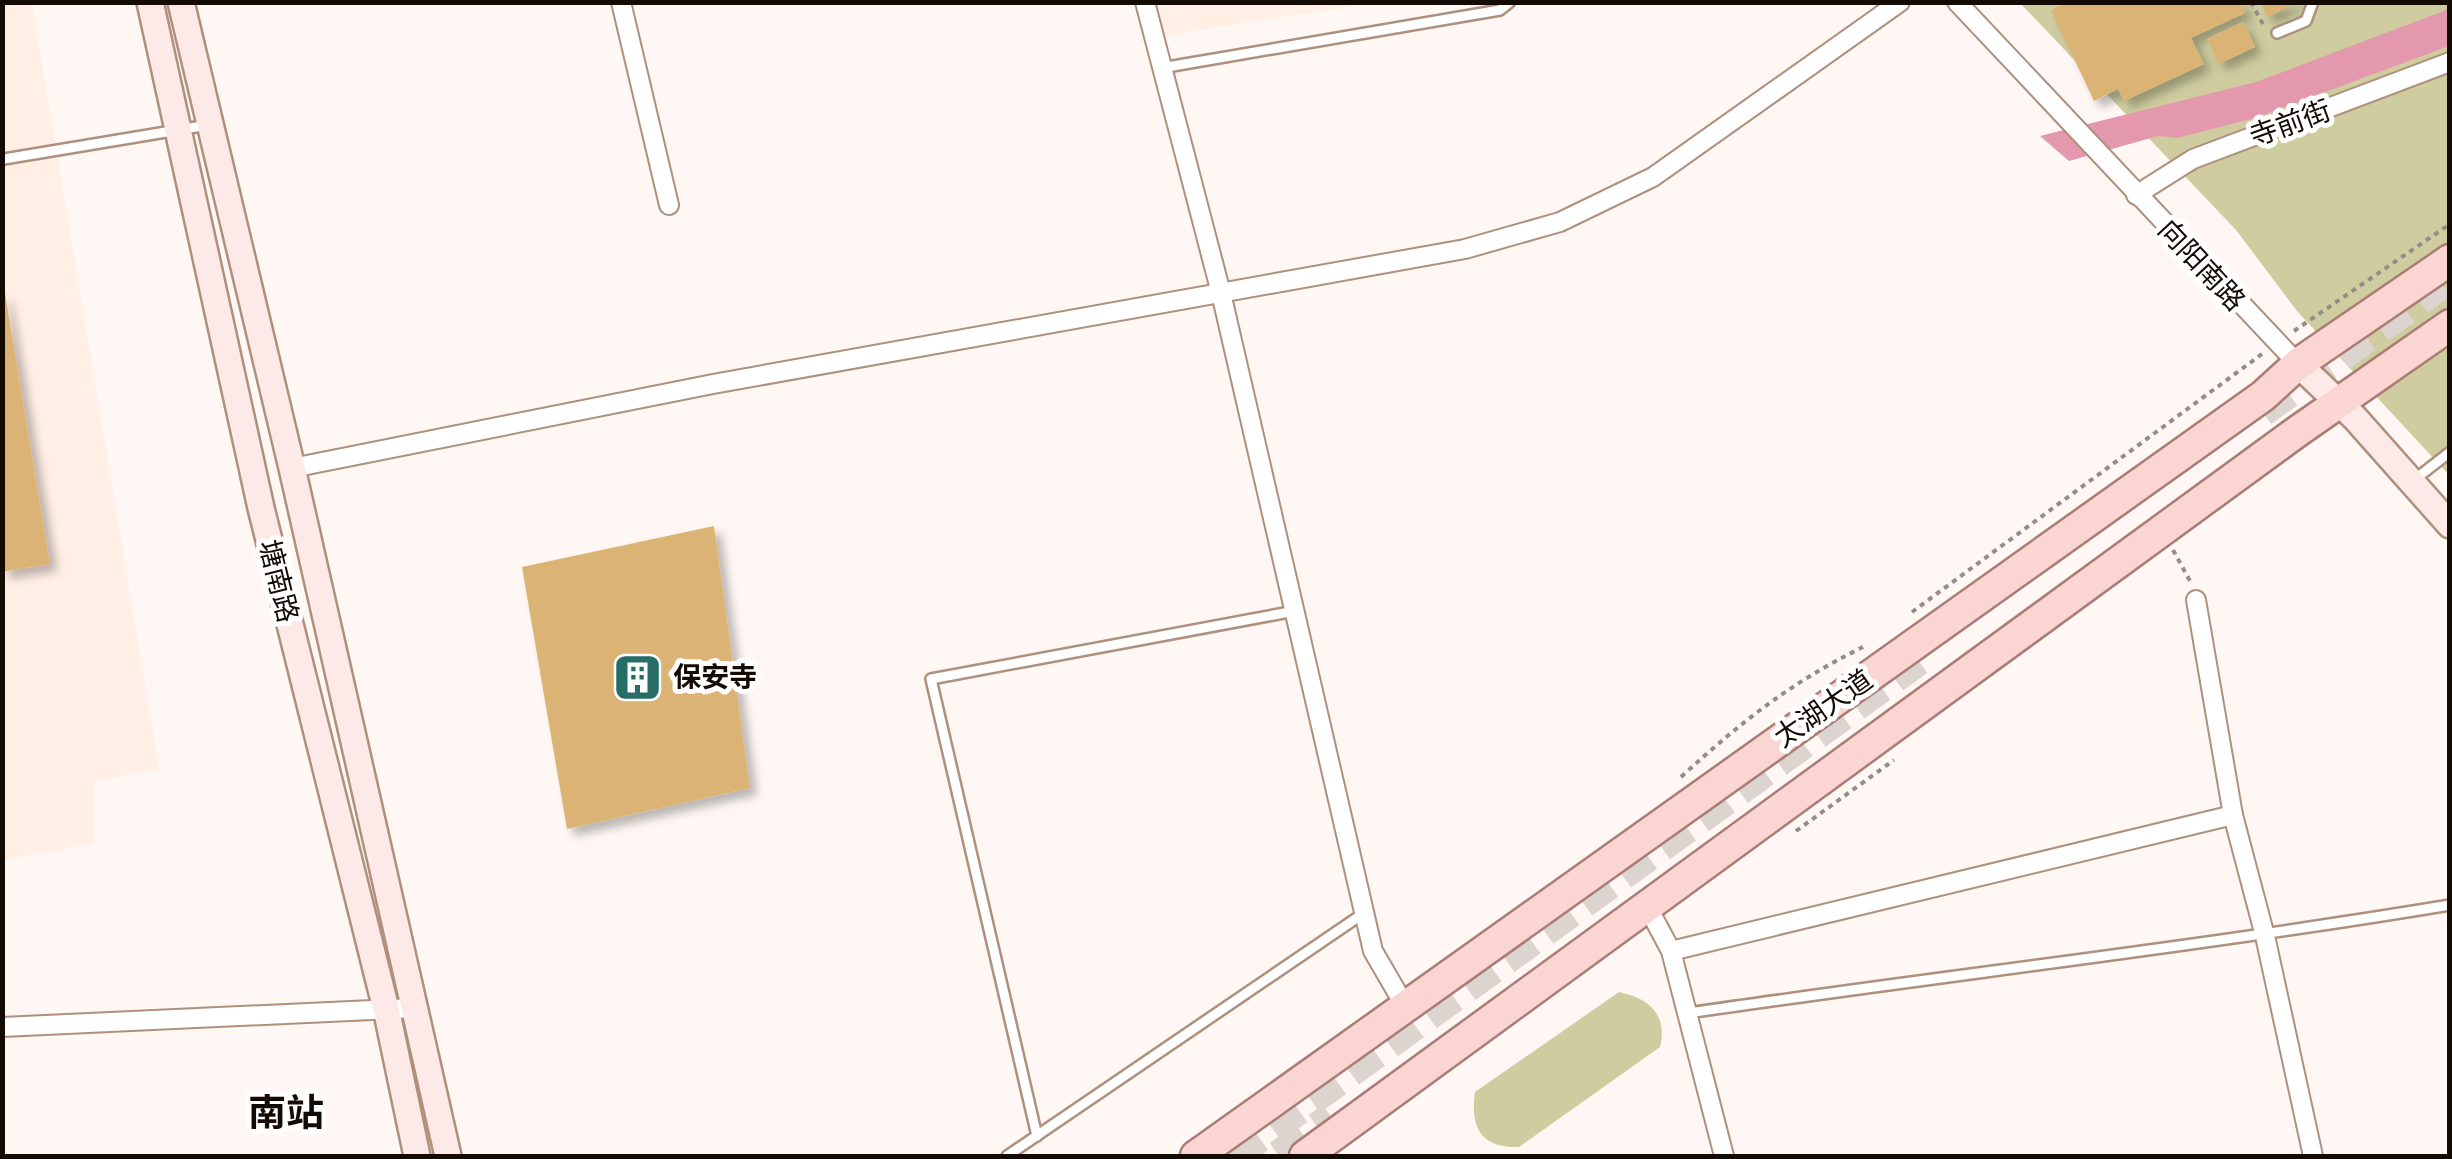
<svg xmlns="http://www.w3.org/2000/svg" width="2452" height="1159" viewBox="0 0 2452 1159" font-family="'PT Sans Narrow','Noto Sans SC',sans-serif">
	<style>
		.built { fill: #ffefe5 }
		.green { fill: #cfcd9f }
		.water { fill: #e398ae }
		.building { fill: #dbb474; filter: url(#shadow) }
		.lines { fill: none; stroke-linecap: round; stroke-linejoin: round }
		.highway-tunnel { stroke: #dbd4cf; stroke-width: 32; stroke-dasharray: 32 16; stroke-linecap: butt }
		.lane-casing { stroke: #ae907d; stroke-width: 14 }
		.street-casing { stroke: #ae907d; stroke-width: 22 }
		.secondary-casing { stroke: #ae907d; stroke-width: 30 }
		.primary-casing { stroke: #a97c75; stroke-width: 35 }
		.path { stroke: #958c87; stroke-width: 4; stroke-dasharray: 5 5; stroke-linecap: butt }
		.lane { stroke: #fff; stroke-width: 9 }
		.street { stroke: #fff; stroke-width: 18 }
		.secondary { stroke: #fdeae8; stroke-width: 25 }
		.primary { stroke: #fbd5d1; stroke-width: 30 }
		.labels { text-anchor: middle; stroke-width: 10; stroke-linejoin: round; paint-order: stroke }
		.street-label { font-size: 28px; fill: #150b05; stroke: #fff }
		.poi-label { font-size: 28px; font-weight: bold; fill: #150b05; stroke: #fff; text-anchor: start }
		.district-label { font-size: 38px; font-weight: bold; fill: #150b05; stroke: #fff }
	</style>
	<defs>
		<filter id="shadow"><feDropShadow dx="7" dy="7" stdDeviation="5" flood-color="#0004"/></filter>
	</defs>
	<rect width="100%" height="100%" fill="#fef7f3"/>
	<!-- built -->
	<g class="built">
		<polygon points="32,2 159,769 94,782 94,844 3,860 2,3"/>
		<polygon points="1153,2 1374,3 1161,36"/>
	</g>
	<!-- green -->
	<g class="green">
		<polygon points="2020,3 2449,3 2449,475 2297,311 2236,230"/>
		<path d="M1619,992C1649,998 1668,1015 1660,1047L1519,1147C1481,1148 1470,1128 1475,1092Z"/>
	</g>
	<!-- water -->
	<polygon class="water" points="2449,9 2449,46 2255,118 2177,138 2158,136 2069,161 2040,136 2256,82"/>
	<!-- building -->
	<g class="building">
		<polygon points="2067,2 2241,2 2245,13 2191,38 2204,64 2124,101 2118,89 2094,101 2051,10"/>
		<polygon points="2261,2 2300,2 2267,17"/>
		<polygon points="2243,22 2255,47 2219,64 2207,39"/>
		<polygon points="5,293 50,564 2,572 2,294"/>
		<polygon points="714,526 750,788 567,829 522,567"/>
	</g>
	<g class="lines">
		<!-- highway-tunnel -->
		<g class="highway-tunnel">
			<polyline points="2262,411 2442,283"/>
			<polyline points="1233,1156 1918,660"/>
			<polyline points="1279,1156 1332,1118"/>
		</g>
		<defs>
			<g id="lane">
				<polyline points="2277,33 2306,21 2313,2"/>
				<polyline points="1161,68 1500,10 1510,2"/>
				<polyline points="4,159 208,125"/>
				<polyline points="2414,480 2450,452"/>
				<path d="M1688,1013C1941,976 2196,947 2450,905"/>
				<polyline points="1037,1136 931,679 1295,611"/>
				<polyline points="1007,1156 1364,913"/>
			</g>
			<g id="street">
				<polyline points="621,2 669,205"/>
				<polyline points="1145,2 1221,293 1373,951 1405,1006"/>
				<polyline points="1957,2 2298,364"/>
				<polyline points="2136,195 2193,159 2450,62"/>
				<polyline points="292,468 713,384 1465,249 1560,222 1653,177 1900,2"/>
				<polyline points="2196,600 2233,815 2265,936 2313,1156"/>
				<polyline points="1647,906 1671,951 1724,1156"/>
				<polyline points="1671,951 2233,815"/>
				<polyline points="2,1027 415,1008"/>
			</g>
			<g id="secondary">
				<polyline points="150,2 261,508 387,1013 417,1156"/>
				<polyline points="181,2 292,468 448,1156"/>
				<polyline points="2298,364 2355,418 2450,525"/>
			</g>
			<g id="primary">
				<polyline points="1196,1156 2263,396 2298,364 2450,260"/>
				<polyline points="1305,1156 2298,431 2450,325"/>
			</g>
		</defs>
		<!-- lane casing -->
		<use href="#lane" class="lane-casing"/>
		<!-- street casing -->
		<use href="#street" class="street-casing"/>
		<!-- secondary casing -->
		<use href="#secondary" class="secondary-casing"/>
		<!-- primary casing -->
		<use href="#primary" class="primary-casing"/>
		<!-- path -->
		<g class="path">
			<polyline points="2251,2 2264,26"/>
			<polyline points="2294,331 2450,224"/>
			<polyline points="2173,550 2190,581"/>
			<polyline points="1912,612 2262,354"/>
			<path d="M1681,777C1741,722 1790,683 1863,647"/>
			<polyline points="1796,831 1894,760"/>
		</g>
		<!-- lane -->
		<use href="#lane" class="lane"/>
		<!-- street -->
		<use href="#street" class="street"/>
		<!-- secondary -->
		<use href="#secondary" class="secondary"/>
		<!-- primary -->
		<use href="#primary" class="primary"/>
	</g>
	<!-- icons -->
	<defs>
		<symbol id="building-square" viewBox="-11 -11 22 22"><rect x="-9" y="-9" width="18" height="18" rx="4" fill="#256d65" stroke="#fff"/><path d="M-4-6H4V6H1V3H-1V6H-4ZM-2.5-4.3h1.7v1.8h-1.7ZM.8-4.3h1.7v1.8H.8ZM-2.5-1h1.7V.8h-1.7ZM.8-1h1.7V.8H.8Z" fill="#fff"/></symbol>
	</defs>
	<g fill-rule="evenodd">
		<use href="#building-square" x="610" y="650" width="55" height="55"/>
	</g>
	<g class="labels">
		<!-- street labels -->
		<g class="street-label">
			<text transform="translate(2290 123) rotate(-20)" y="10">寺前街</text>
			<text transform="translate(2202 265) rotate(47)" y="10">向阳南路</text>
			<text transform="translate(279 581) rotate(76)" y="10">塘南路</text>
			<text transform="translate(1823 708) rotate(-35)" y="10">太湖大道</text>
		</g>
		<!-- poi labels -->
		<g class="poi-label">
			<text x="673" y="687">保安寺</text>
		</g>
		<!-- district labels -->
		<g class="district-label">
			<text x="286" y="1126">南站</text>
		</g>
	</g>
	<!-- border -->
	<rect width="2452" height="1159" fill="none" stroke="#150b05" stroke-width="10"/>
</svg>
